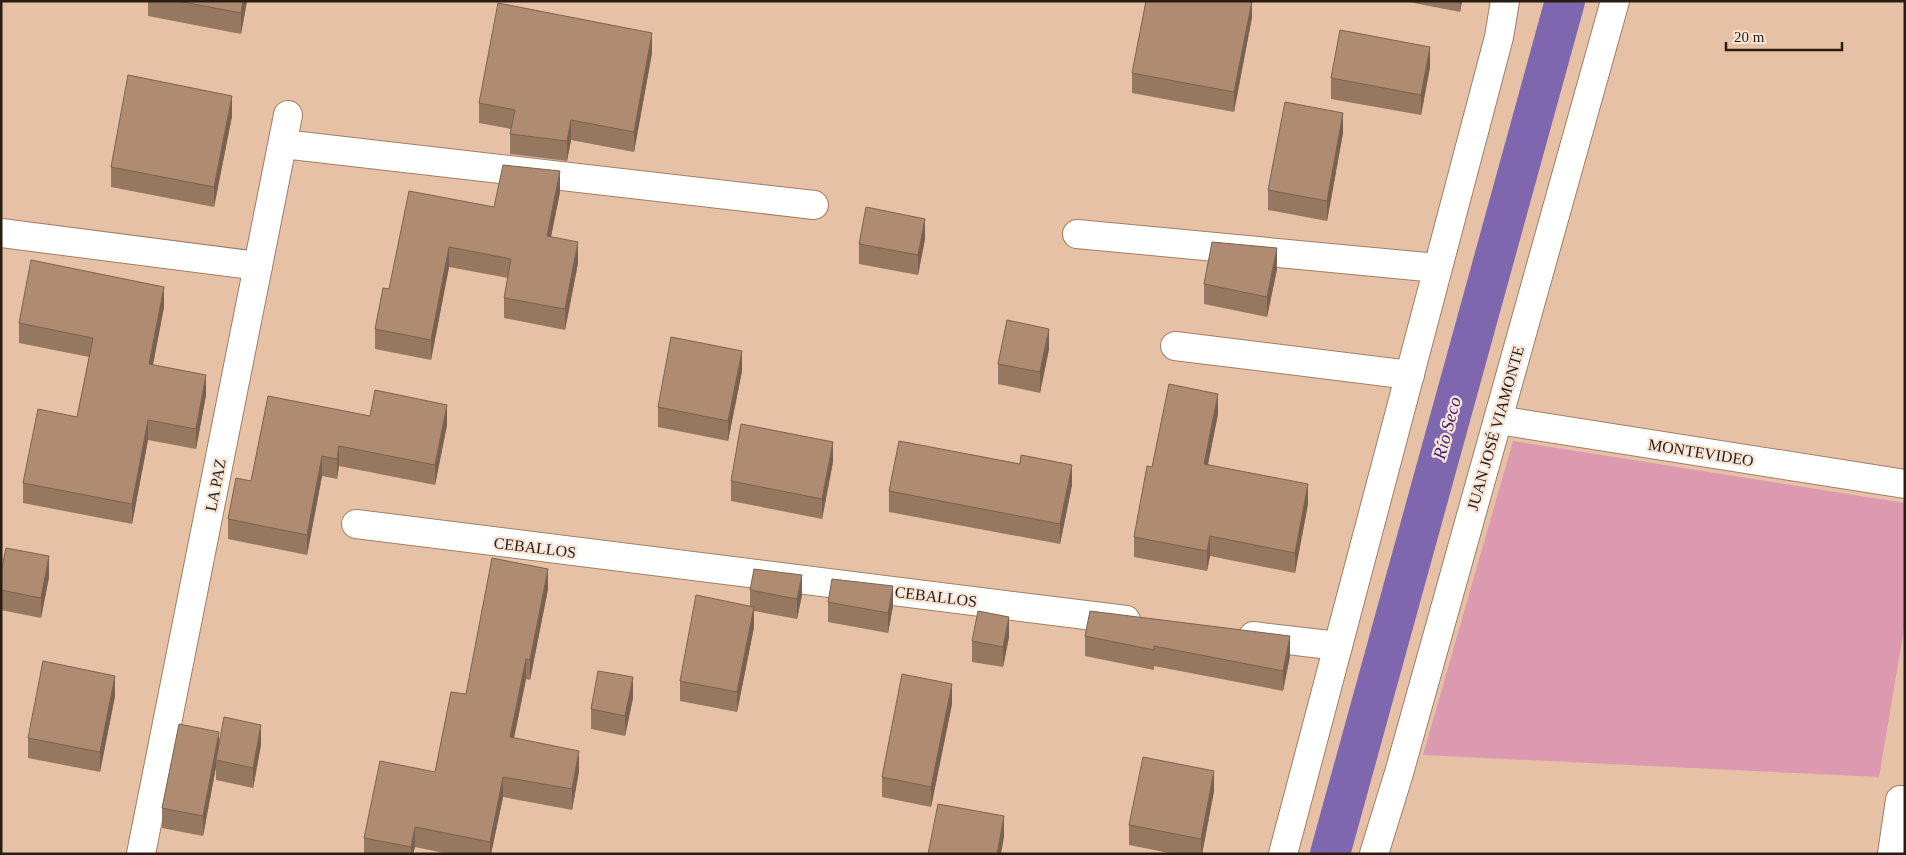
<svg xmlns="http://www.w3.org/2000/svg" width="1906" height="855" viewBox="0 0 1906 855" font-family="'Times New Roman',serif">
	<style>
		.green { fill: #db9ab0 }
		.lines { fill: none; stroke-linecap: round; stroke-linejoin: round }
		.canal { stroke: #7e67af; stroke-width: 40 }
		.minor-casing { stroke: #a17e64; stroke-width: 30 }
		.minor { stroke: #fff; stroke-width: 28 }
		.wall { fill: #967861 }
		.shaded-wall { fill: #7a614f }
		.building { fill: #af8b71; stroke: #7a614f }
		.labels { text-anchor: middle; stroke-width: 4.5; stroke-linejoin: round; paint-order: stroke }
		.street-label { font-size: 16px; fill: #291c11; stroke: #f9e5d8 }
		.water-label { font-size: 18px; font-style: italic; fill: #401b73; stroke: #f9e5d8 }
	</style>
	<rect width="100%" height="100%" fill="#e7c1a5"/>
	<!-- green -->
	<polygon class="green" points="1513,441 1905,503 1905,623 1879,777 1423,755"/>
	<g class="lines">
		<!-- canal -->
		<polyline class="canal" points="1330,854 1565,1"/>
		<defs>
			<g id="minor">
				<polyline points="283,144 814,205"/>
				<polyline points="1,233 258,266"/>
				<polyline points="1077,234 1437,268"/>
				<polyline points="1175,346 1410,375"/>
				<polyline points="1498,420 1905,484"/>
				<polyline points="356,524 1126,620"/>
				<polyline points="1253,636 1338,646"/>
				<polyline points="141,854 288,115"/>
				<polyline points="1283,854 1499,37 1505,1"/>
				<polyline points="1374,854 1399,773 1615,1"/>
				<polyline points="1892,854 1900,800 1905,800"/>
			</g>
		</defs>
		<!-- minor casing -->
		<use href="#minor" class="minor-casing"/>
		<!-- minor -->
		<use href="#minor" class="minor"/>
	</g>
	<!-- wall -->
	<g class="wall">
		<polygon points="148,1 247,1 241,34 148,16"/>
		<polygon points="1252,1 1252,17 1234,112 1132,93 1132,73"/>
		<polygon points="1404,1 1462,1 1460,12"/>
		<polygon points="652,53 634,152 571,140 567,161 510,154 510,134 511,129 479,123 479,103"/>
		<polygon points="1430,67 1421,115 1331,99 1331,78"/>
		<polygon points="232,116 214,207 111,187 111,167"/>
		<polygon points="1343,133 1327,221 1268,210 1268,190"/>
		<polygon points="560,192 551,237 578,263 565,330 504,318 504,298 508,278 449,267 431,360 375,349 375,329 389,289 494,207"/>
		<polygon points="925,239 918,275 859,264 859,244"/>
		<polygon points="1277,269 1267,317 1204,304 1204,284"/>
		<polygon points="164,307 153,365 206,395 196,449 148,440 132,524 23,503 23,483 77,417 89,357 19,343 19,323"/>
		<polygon points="1049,349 1040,393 998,384 998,364"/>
		<polygon points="742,371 728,441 658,427 658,407"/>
		<polygon points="1218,414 1208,464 1308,504 1295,573 1210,556 1207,571 1134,557 1134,537 1152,467"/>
		<polygon points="370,416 447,425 435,485 339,466 337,479 322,476 307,555 228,539 228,519 251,481"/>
		<polygon points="833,462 822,519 731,501 731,481"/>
		<polygon points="1072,485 1060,544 889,512 889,491"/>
		<polygon points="1,572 49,577 41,618 1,610"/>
		<polygon points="548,589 530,680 526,679 514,738 579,771 572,810 503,797 491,854 449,854 415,847 413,854 364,854 364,838 435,772 466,694"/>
		<polygon points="750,590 802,595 797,619 754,611 754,627 737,712 680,701 680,681 750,606"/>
		<polygon points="828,602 893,606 888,633 828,622"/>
		<polygon points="1085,636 1290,656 1283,691 1154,666 1154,670 1085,656"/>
		<polygon points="1009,637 1003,667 972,662 972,641"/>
		<polygon points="115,696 100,772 28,758 28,738"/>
		<polygon points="633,698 625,736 591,729 591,709"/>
		<polygon points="952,704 931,807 882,797 882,777"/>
		<polygon points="219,745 261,745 253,788 216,780 216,767 203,836 162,828 162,808"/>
		<polygon points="1214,791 1202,854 1174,854 1129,845 1129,825"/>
	</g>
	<!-- shaded-wall -->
	<g class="shaded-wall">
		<polygon points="243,1 247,1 241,34 241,13"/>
		<polygon points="1252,1 1252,17 1234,112 1234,92"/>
		<polygon points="1460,1 1462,1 1460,12"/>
		<polygon points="652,33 652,53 634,152 634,132"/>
		<polygon points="1430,47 1430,67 1421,115 1421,95"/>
		<polygon points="232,96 232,116 214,207 214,187"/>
		<polygon points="1343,113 1343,133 1327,221 1327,201"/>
		<polygon points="571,120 571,140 567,161 567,141"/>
		<polygon points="560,171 560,192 547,256 547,236"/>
		<polygon points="925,219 925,239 918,275 918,255"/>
		<polygon points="578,242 578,263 565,330 565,309"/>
		<polygon points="449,247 449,267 431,360 431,340"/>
		<polygon points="1277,248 1277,269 1267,317 1267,297"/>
		<polygon points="164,287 164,307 149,384 149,364"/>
		<polygon points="1049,329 1049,349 1040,393 1040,372"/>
		<polygon points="742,351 742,371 728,441 728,421"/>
		<polygon points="206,375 206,395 196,449 196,429"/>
		<polygon points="1218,394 1218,414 1204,484 1204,464"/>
		<polygon points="447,405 447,425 435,485 435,465"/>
		<polygon points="148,420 148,440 132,524 132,504"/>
		<polygon points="833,442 833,462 822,519 822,499"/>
		<polygon points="339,446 339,466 337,479 337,459"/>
		<polygon points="322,456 322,476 307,555 307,535"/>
		<polygon points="1072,465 1072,485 1060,544 1060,524"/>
		<polygon points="1308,484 1308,504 1295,573 1295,553"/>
		<polygon points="1210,536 1210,556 1207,571 1207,551"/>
		<polygon points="49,556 49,577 41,618 41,598"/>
		<polygon points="548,569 548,589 530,680 530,660"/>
		<polygon points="802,575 802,595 797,619 797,599"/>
		<polygon points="893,586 893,606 888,633 888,613"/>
		<polygon points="754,607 754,627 737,712 737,692"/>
		<polygon points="1009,617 1009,637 1003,667 1003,647"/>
		<polygon points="1290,636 1290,656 1283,691 1283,671"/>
		<polygon points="526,659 526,679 510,757 510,737"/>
		<polygon points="115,676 115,696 100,772 100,752"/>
		<polygon points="633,677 633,698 625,736 625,716"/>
		<polygon points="952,684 952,704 931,807 931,787"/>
		<polygon points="261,725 261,745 253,788 253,768"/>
		<polygon points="219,732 219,752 216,760 216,767 203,836 203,816"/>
		<polygon points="579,751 579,771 572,810 572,789"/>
		<polygon points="1214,771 1214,791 1202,854 1201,854 1201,839"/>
		<polygon points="503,777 503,797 491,854 490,854 490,842"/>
		<polygon points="1004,816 1004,837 1001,854 997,854"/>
		<polygon points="415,827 415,847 413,854 411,854 411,847"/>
	</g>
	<!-- building -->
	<g class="building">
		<polygon points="178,1 243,1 241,13"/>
		<polygon points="1146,1 1252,1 1234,92 1132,73"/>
		<polygon points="498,3 652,33 634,132 571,120 567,141 510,134 515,110 479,103"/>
		<polygon points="1340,30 1430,47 1421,95 1331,78"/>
		<polygon points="128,75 232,96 214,187 111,167"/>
		<polygon points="1285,102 1343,113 1327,201 1268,190"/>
		<polygon points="503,165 560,171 547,236 578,242 565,309 504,298 511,259 449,247 431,340 375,329 383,288 389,289 409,191 494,207"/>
		<polygon points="866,207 925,219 918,255 859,244"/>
		<polygon points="1212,242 1277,248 1267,297 1204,284"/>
		<polygon points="31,260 164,287 149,364 206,375 196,429 148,420 132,504 23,483 38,409 77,417 93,338 19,323"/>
		<polygon points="1007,320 1049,329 1040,372 998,364"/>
		<polygon points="671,337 742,351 728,421 658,407"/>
		<polygon points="1169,384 1218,394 1204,464 1308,484 1295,553 1210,536 1207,551 1134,537 1147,466 1152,467"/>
		<polygon points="375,390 447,405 435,465 339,446 337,459 322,456 307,535 228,519 236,478 251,481 268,396 370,416"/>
		<polygon points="741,424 833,442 822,499 731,481"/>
		<polygon points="899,441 1020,464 1021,455 1072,465 1060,524 889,491"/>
		<polygon points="6,548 49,556 41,598 1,590 1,572"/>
		<polygon points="492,558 548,569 530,660 526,659 510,737 579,751 572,789 503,777 490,842 415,827 411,847 364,838 380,761 435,772 451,692 466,694"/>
		<polygon points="754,569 802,575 797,599 750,590"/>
		<polygon points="832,579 893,586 888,613 828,602"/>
		<polygon points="696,595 754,607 737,692 680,681"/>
		<polygon points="978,611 1009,617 1003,647 972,641"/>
		<polygon points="1090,611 1290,636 1283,671 1154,646 1154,650 1085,636"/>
		<polygon points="43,661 115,676 100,752 28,738"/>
		<polygon points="598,671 633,677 625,716 591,709"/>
		<polygon points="902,674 952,684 931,787 882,777"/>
		<polygon points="224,717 261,725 253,768 216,760"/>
		<polygon points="179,724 219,732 203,816 162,808"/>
		<polygon points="1143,757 1214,771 1201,839 1129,825"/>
		<polygon points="938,804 1004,816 997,854 928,854"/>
	</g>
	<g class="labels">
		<!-- street labels -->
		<g class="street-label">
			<text transform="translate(1495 428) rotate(-74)" y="6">JUAN JOSÉ VIAMONTE</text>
			<text transform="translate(1701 452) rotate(9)" y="6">MONTEVIDEO</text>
			<text transform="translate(215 485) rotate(-79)" y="6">LA PAZ</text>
			<text transform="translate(535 547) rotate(7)" y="6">CEBALLOS</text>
			<text transform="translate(936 596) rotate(7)" y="6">CEBALLOS</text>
		</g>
		<!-- water labels -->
		<g class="water-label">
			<text transform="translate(1447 428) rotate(-75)" y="6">Río Seco</text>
		</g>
	</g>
	<!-- border -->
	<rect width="1906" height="855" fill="none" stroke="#291c11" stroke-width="5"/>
	<!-- scale -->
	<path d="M1726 42v8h116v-8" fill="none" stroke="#291c11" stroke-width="2.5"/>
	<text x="1734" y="42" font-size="15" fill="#291c11" stroke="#f9e5d8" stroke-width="4" paint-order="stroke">20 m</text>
</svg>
